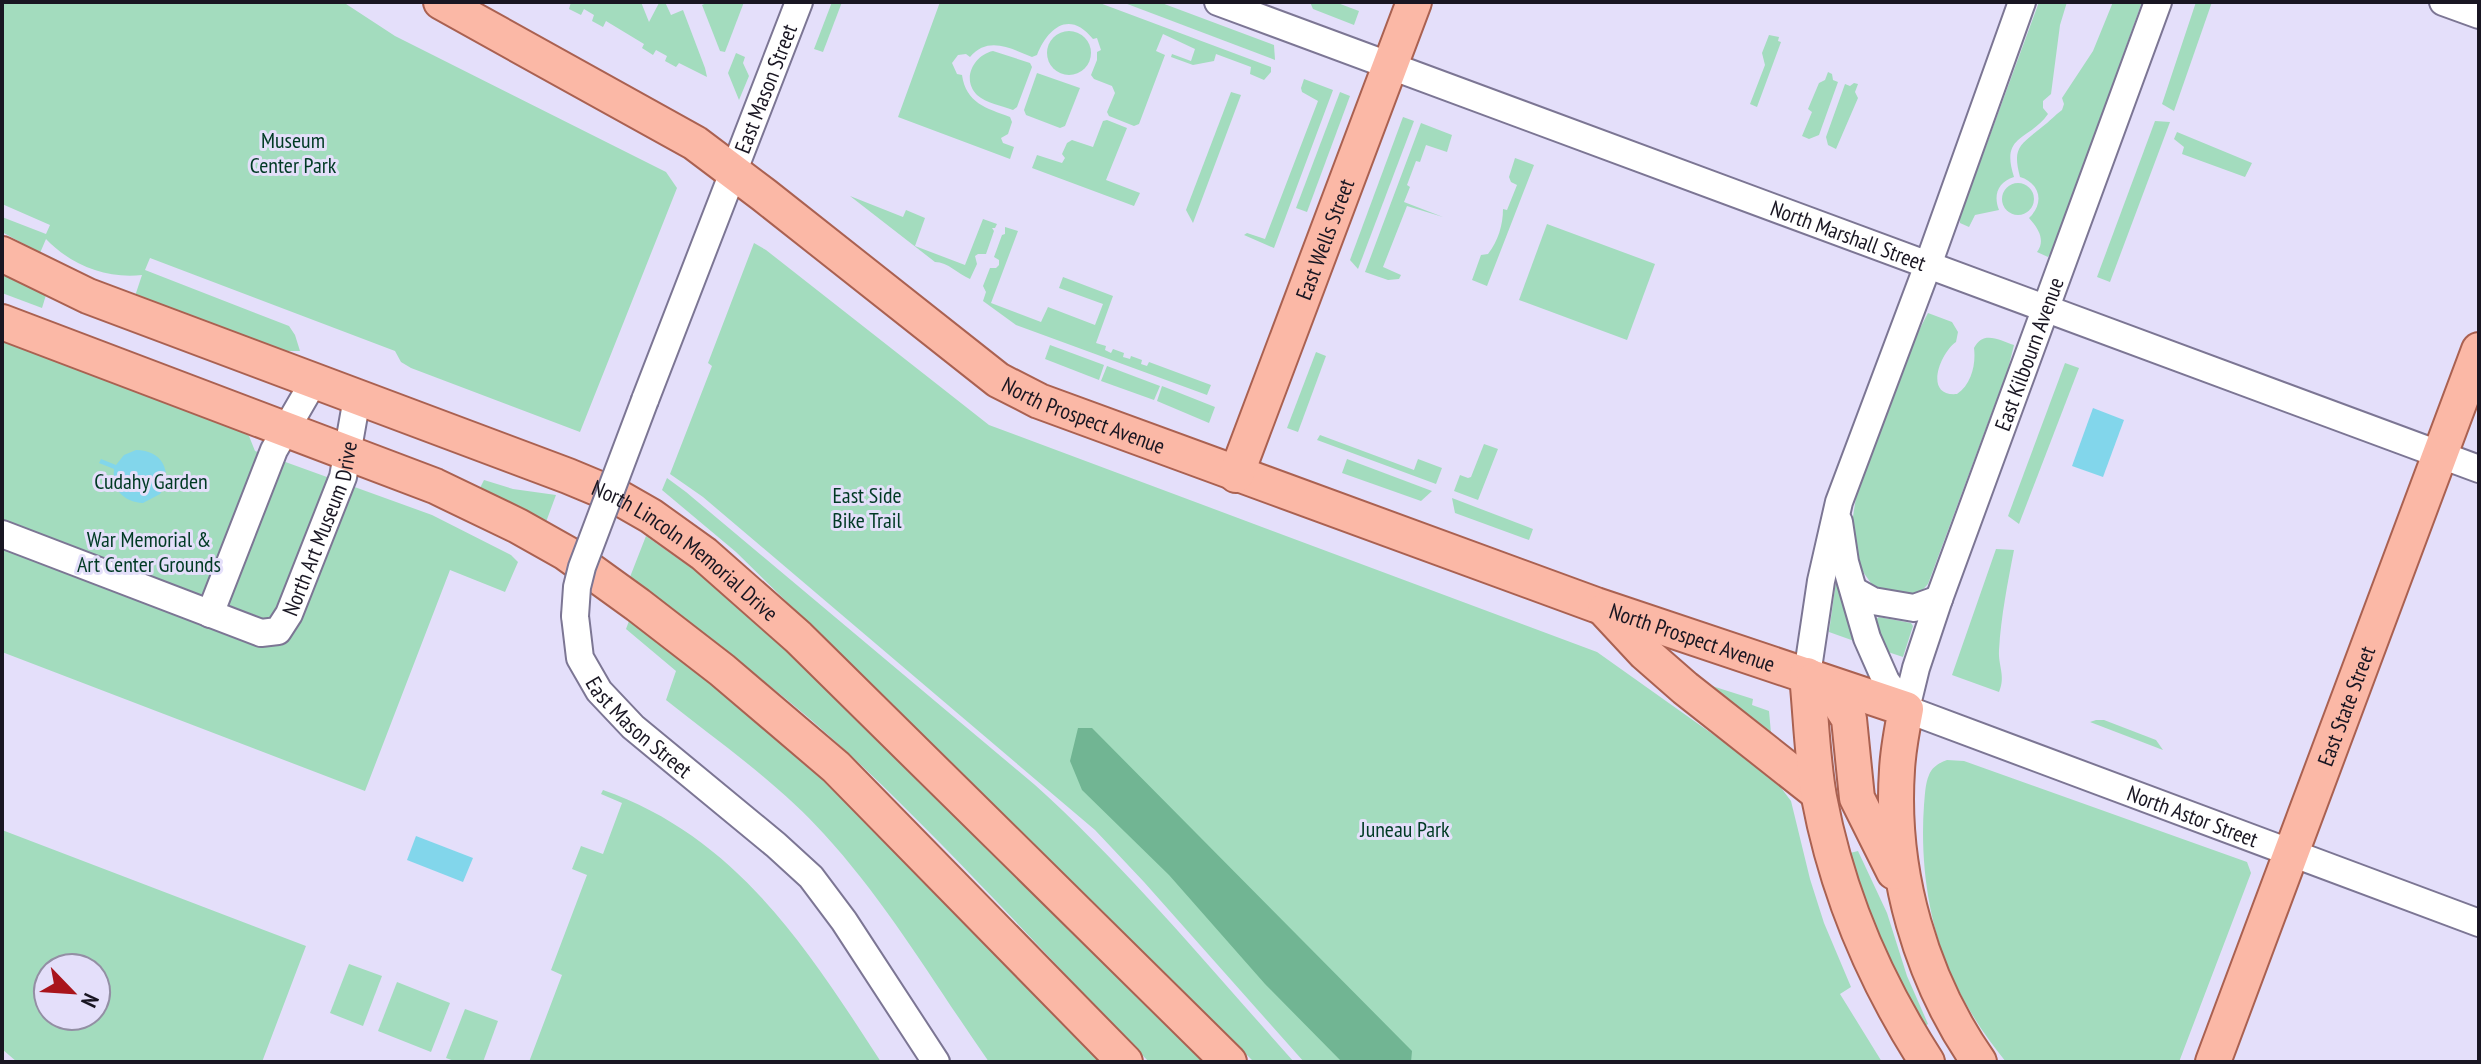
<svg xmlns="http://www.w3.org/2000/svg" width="2481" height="1064" viewBox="0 0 2481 1064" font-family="'PT Sans Narrow',sans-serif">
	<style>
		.green { fill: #a3dcbe; fill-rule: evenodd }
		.forest { fill: #71b593 }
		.water { fill: #82d6eb }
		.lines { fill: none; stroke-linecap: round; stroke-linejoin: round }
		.minor-casing { stroke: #7c7694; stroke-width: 30 }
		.major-casing { stroke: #aa6151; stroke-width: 38 }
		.minor { stroke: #fff; stroke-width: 26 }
		.major { stroke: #fbb8a6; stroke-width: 34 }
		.minor-bridge-casing { stroke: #7c7694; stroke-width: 30; stroke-linecap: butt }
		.minor-bridge { stroke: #fff; stroke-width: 26 }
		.labels { text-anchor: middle; stroke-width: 6; stroke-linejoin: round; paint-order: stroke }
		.street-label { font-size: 22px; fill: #191622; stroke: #e4dffa }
		.park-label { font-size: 22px; fill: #003a24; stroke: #e4dffa }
	</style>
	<rect width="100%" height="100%" fill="#e4dffa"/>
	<!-- green -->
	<g class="green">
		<path d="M2,2H343L395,36L666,172L677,188L580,432L411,368L401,362L395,351L150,258L145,270L289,326L295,335L300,351H285L135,296L142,275C106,279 71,265 46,239L40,253L2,232V217L46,234L50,225L2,204Z"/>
		<polygon points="571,2 641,2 649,22 659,3 665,2 671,15 683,10 705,68 707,77 679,63 676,67 665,61 667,56 656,50 653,55 642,48 644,44 606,21 603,27 592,21 594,15 584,9 581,15 569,9"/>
		<polygon points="709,2 744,2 725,52 720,51 702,5"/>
		<polygon points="832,2 842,2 823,52 814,49"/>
		<path d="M940,2H1097L1271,67V72L1264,80L1250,74L1251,67L1216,54L1214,61L1193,65L1171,57L1172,54L1191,61L1195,49L1163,34L1156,51L1165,55L1139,124L1134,126L1109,116L1107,112L1115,93L1112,86L1094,79L1091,75L1097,60V52L1101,50L1097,38L1093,39C1070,10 1048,27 1037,55L1032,57C1010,48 988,36 970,57L966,54L958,55L952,63L957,74L962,75C966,103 986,108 1010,117L1012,122L1008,134L1001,138L1003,143L1014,147L1010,159L898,117Z"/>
		<polygon points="1122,2 1159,2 1274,45 1275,60"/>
		<polygon points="1310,2 1335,2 1359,11 1354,25 1313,9"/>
		<path d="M2039,2H2067L2060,25L2051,94L2043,101V108L2048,114C2029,141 2000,134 2014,177C1998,182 1993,195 1999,210L1975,215L1969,227L1960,223V217Z"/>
		<path d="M2113,2H2142L2055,245L2048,257L2037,252C2046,240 2038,228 2029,218C2045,203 2040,183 2020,177C2012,147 2020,145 2042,127C2050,121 2054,116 2062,110L2064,104L2062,98L2093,51Z"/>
		<polygon points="2196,2 2212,2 2174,111 2162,104"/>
		<circle cx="1069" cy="53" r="22"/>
		<polygon points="1769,35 1779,37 1778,41 1781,42 1757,107 1750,104 1765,65 1762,53"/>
		<path d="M993,51L1030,63L1032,67L1017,107L1013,110C1002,106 986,103 977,95C961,79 974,55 993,51Z"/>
		<polygon points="736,53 745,57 743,63 749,76 739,100 728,73"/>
		<polygon points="1828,72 1832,74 1833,80 1838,82 1819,135 1809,139 1802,136 1812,112 1808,109 1819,83 1825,80"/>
		<polygon points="1037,73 1080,88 1065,126 1060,128 1026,115 1024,110"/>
		<polygon points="1304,79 1333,90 1274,248 1244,235 1247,233 1265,239 1318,101 1302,92 1301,88"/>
		<polygon points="1854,83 1858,84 1855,92 1858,98 1836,149 1828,145 1826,137 1845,84 1850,86"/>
		<polygon points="1231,92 1241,95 1193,223 1186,210"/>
		<polygon points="1340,92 1350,96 1307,212 1296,208"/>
		<polygon points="1403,117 1414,121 1358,269 1350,260"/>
		<polygon points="1107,120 1127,128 1106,180 1140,193 1134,206 1032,168 1037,155 1062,163 1065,158 1062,154 1067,143 1072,140 1093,147 1103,121"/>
		<polygon points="2155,121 2170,122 2110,282 2097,277"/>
		<polygon points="1421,123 1452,135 1447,152 1426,145 1420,162 1416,161 1407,185 1410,187 1404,202 1443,217 1407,206 1383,267 1401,275 1399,279 1388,280 1365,272"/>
		<polygon points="2177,132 2252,163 2245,177 2182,154 2184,147 2174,139"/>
		<path d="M1515,158L1534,165L1487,286L1472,280L1481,255L1488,254C1498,241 1503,225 1503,209L1507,210L1517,185L1511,182L1509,177Z"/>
		<circle cx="2018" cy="199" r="16"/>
		<path d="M850,196L903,217L906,210L925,218L915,246L965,265L983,219L997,224L995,228H992L994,231L986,254H978L975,256L977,264L970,279C958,274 948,262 935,262Z"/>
		<polygon points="1547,224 1655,264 1627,340 1519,300"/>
		<polygon points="1005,227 1018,231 991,303 1041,322 1048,307 1095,325 1103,304 1059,288 1063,277 1113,296 1096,343 1106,346 1105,350 1111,353 1113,349 1124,353 1123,357 1130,359 1131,356 1142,360 1141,364 1147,366 1149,362 1211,385 1207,395 1016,325 983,301 986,292 983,286 990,268 996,268 999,265 999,260 994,257 1002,235 1005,234"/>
		<polygon points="754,243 766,250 989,425 1597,652 1773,777 1791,801 1810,879 1824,923 1851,987 1840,994 1882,1062 1304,1062 1144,882 1095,830 703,497 670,474 712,366 708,363"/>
		<polygon points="2,273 46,295 42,308 2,293"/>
		<path d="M1928,313L1952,322L1958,332L1956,342C1940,353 1923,397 1957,394C1972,384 1976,363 1974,348C1983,330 1999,340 2014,345L2008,369L1928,584L1917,596L1880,591L1873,586L1861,569L1854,550L1852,523L1857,491L1917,334Z"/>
		<polygon points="2,341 240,431 249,436 255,451 432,515 511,555 518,562 505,592 450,570 365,791 2,652"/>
		<polygon points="1050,345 1104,365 1099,380 1045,359"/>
		<polygon points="1316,352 1326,356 1298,432 1287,428"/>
		<polygon points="2065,363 2079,368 2019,524 2008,516"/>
		<polygon points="1107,366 1160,386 1154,400 1101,381"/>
		<polygon points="1162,386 1215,407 1209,423 1157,401"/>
		<polygon points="1320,435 1414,470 1418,459 1442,468 1436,484 1317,440"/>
		<polygon points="1484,444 1498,449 1478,500 1454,491 1460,475 1468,478 1471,477"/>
		<polygon points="1347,459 1432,491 1421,501 1342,473"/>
		<path d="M667,478L686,492L1035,785C1129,870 1210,968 1294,1062H1254L736,552L662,490Z"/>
		<polygon points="484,480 513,489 556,495 546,522 480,488"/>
		<polygon points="1452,498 1533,529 1529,540 1455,513"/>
		<path d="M646,536L727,593L762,625L1207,1062H1149C1053,963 961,860 861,765C790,697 708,638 630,577Z"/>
		<path d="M1996,549L2014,550C2008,581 2001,616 1999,650C1998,666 2006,676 1999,692L1952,675Z"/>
		<polygon points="1836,581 1840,581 1857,642 1829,632"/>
		<polygon points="1879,617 1911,623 1913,626 1903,657 1885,651 1880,641 1875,620"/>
		<path d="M629,621C660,641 688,665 716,688C857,799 978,932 1101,1062H989C935,985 888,904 824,834C778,783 720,743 666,700L676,671L626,629Z"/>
		<polygon points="1712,686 1753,699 1752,705 1769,711 1771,733 1711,690"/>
		<polygon points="2096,720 2104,720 2156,740 2163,750 2090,722"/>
		<path d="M1947,760L1964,761L2247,862L2251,873L2179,1062H2006C1984,1035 1965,1006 1951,974C1928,922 1920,861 1924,805C1925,796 1925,784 1929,775C1932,767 1939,763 1947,760Z"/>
		<path d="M603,790C737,837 807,948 881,1062H529L562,975L551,970L587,875L572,869L581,846L603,854L622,803L601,794Z"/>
		<path d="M2,830L306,946L262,1062H17L2,1049ZM48,968H96V1016H48Z"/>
		<polygon points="1858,851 1887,913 1907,976 1928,1024 1922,1028 1890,972 1846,854"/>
		<polygon points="349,964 382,976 363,1026 330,1013"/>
		<polygon points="397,982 450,1003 431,1052 378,1031"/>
		<polygon points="465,1009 498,1021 483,1062 457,1062 446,1058"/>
	</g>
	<!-- forest -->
	<polygon class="forest" points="1078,728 1092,728 1412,1051 1411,1062 1342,1062 1265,984 1169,875 1082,790 1070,761"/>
	<!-- water -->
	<g class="water">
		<polygon points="2093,408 2124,420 2103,477 2072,466"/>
		<path d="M136,450C162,450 174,472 160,494L143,503C123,502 112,489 114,469L99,463L101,459L116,465L124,455Z"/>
		<polygon points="416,836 473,858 463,882 407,860"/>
	</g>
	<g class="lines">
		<defs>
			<g id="minor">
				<path id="s1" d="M1218,2L2479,469"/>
				<polyline points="2443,2 2479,15"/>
				<path id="s2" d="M645,400L799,2"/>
				<polyline points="1839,522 1845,562 1867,638 1886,681 1906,709"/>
				<path id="s3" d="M2,534L261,633L278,631L289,614L343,477L357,398"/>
				<polyline points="1855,591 1873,601 1914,608 1939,599"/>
				<polyline points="210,614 274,450 314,381"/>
				<path id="s4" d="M575,616L580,658L599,691L633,727L776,845L811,877L844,921L936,1062"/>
				<polyline points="1807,675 1821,581 1839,502 1928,265 2022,2"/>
				<path id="s5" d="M1906,709L1916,668L1939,599L2158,2"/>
				<path id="s6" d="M1906,709L2479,923"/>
			</g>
			<g id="major">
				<path id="s7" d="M441,2L695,143L764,195L998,380L1039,401L1596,605L1906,709C1902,729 1898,750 1897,770C1890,872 1921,979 1979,1062"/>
				<path id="s8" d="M2,254L88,296L568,476L616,496L651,516L704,554L798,637L1229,1062"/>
				<polyline points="2,322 435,486 518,526 566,553 638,605 722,670 836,767 1125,1062"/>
				<path id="s9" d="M1236,475L1414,2"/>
				<polyline points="1605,610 1645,653 1685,688 1818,793"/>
				<path d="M1807,675C1811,715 1812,757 1819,797C1837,893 1874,980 1927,1062"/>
				<polyline points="1814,680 1837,700 1849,719 1857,798 1894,872"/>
				<path id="s10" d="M2213,1062L2479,350"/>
			</g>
		</defs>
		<!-- minor casing -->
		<use href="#minor" class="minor-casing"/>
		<!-- major casing -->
		<use href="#major" class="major-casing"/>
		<!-- minor -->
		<use href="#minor" class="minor"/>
		<!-- major -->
		<use href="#major" class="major"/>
		<defs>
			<polyline id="minor-bridge" points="575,616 577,587 582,567 645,400"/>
		</defs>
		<!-- minor-bridge casing -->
		<use href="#minor-bridge" class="minor-bridge-casing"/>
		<!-- minor-bridge -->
		<use href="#minor-bridge" class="minor-bridge"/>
	</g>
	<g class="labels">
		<!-- street labels -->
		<g class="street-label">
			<text dy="8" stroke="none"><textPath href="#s2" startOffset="334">East Mason Street</textPath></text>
			<text dy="8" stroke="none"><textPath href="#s1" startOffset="672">North Marshall Street</textPath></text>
			<text dy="8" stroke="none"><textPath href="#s9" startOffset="252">East Wells Street</textPath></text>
			<text dy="8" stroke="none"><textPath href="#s5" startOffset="376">East Kilbourn Avenue</textPath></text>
			<text dy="8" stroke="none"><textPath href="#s7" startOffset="768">North Prospect Avenue</textPath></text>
			<text dy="8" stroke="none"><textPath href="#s3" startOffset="406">North Art Museum Drive</textPath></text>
			<text dy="8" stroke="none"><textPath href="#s8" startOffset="748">North Lincoln Memorial Drive</textPath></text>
			<text dy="8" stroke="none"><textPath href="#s7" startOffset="1416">North Prospect Avenue</textPath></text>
			<text dy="8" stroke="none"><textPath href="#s10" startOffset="380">East State Street</textPath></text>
			<text dy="8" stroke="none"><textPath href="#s4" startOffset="134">East Mason Street</textPath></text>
			<text dy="8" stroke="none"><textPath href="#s6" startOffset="306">North Astor Street</textPath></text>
		</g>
		<!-- park labels -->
		<g class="park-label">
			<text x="293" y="148">Museum<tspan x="293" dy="25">Center Park</tspan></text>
			<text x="151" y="489">Cudahy Garden</text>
			<text x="867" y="503">East Side<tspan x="867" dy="25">Bike Trail</tspan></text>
			<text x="149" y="547">War Memorial &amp;<tspan x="149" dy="25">Art Center Grounds</tspan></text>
			<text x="1405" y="837">Juneau Park</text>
		</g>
	</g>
	<!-- border -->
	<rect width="2481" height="1064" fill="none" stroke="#191622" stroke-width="8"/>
	<!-- north arrow -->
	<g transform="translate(72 992) rotate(115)"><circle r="38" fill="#e4dffa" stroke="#938fa4" stroke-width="2"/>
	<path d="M0-6L14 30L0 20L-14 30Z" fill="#a9141c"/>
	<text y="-12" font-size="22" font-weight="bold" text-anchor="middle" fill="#191622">N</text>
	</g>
</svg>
